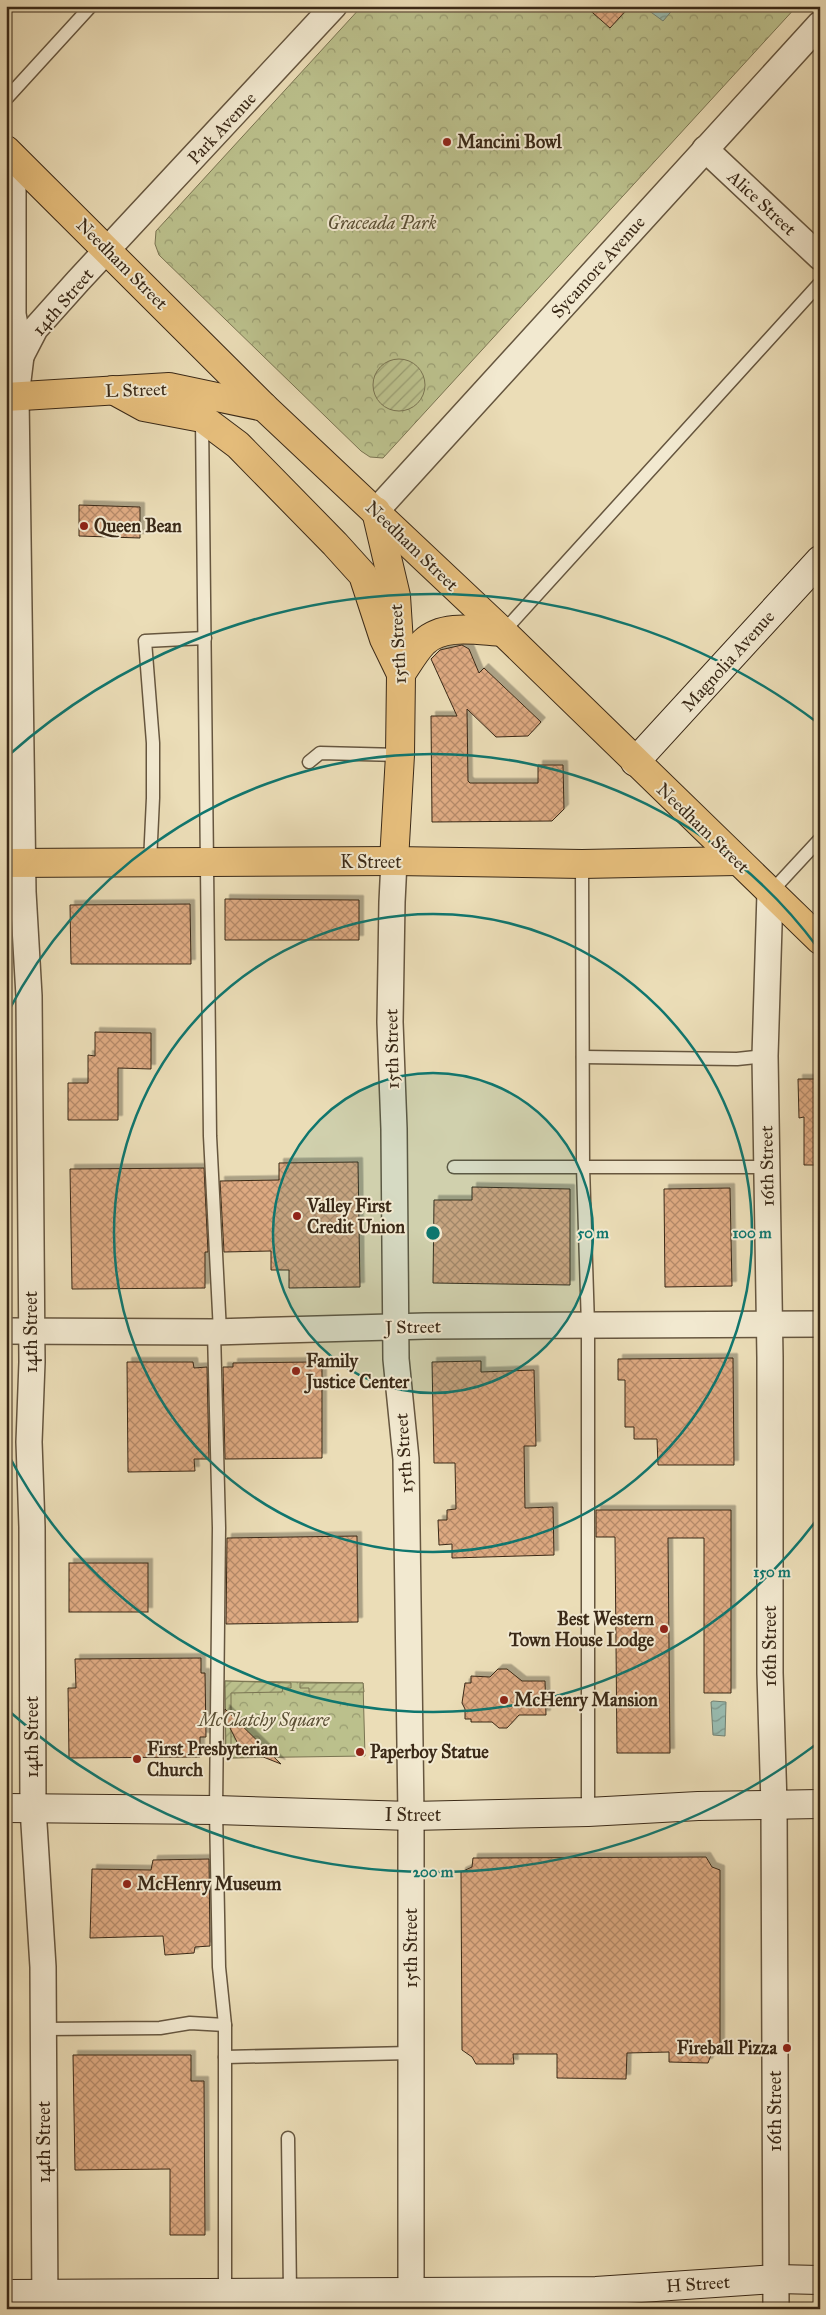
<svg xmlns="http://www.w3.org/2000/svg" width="826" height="2315" viewBox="0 0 826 2315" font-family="'IM FELL Great Primer',serif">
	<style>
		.forest { fill: url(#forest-crowns); stroke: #7a7452 }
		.garden { fill: url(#garden-furrows); stroke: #7a7452 }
		.water { fill: url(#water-waves); stroke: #728173 }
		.building { fill: url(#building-cross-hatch); stroke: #3a2917; filter: url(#shadow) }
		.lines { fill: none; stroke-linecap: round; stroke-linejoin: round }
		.lane-casing { stroke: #66563f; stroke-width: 15 }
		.street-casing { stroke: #66563f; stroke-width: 28 }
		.secondary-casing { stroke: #3a2917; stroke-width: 30 }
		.primary-casing { stroke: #3a2917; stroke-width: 30 }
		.lane { stroke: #f2e9d0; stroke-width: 12 }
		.street { stroke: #f2e9d0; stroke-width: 25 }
		.secondary { stroke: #f2e9d0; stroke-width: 28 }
		.primary { stroke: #e6be7c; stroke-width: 28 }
		.ring { fill: none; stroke: #0f766e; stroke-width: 2.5 }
		.poi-dot { fill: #8f2418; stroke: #f2e9d0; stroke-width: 2 }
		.labels { text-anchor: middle; stroke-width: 4; stroke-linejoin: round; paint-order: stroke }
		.street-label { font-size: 18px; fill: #3a2917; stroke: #f2e9d0 }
		.poi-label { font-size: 18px; font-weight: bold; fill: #3a2917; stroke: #f2e9d0; text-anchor: start }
		.park-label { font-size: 18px; font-style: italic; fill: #5a4f34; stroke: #f2e9d0 }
		.centre { fill: #0f766e; stroke: #f2e9d0; stroke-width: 2.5 }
		.ring-label { font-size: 15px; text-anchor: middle; font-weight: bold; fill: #0f766e; stroke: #f2e9d0; stroke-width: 4; stroke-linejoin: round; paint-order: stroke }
	</style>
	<defs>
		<pattern id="forest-crowns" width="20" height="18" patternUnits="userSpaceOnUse" patternTransform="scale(1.25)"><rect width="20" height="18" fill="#bbc08c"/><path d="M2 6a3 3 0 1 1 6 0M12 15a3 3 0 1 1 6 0" fill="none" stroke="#999c71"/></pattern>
		<pattern id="garden-furrows" width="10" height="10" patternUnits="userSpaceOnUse" patternTransform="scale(1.25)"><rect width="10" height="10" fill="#bbc08c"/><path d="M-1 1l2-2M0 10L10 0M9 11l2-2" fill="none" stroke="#999c71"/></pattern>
		<pattern id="water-waves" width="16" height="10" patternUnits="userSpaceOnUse" patternTransform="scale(1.25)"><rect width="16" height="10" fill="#98bbb0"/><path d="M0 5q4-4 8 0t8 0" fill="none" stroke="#7d988e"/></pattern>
		<pattern id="building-cross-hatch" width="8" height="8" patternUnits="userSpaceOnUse" patternTransform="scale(1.25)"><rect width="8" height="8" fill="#deaa82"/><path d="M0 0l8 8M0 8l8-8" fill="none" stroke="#b58a69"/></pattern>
		<filter id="shadow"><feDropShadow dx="4.5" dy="-4.5" stdDeviation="0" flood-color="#0004"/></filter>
	</defs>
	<rect width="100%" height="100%" fill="#ebddb7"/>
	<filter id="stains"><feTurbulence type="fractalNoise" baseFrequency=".004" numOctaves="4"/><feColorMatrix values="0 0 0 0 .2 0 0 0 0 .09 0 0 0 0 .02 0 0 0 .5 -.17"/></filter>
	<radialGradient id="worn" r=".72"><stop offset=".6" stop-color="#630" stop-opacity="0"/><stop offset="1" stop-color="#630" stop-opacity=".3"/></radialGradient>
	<!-- forest -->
	<g class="forest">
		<polygon points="362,6 797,6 383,458 370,457 361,451 159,255 155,244 156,231"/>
		<polygon points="225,1681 363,1683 365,1756 226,1758"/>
	</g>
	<!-- garden -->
	<g class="garden">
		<circle cx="399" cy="385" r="26"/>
		<polygon points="225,1681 291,1683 291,1688 283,1688 282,1692 231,1693 231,1750 265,1752 271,1757 226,1758"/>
		<polygon points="300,1683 363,1683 364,1692 309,1692 309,1688 300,1688"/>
	</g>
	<!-- water -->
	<g class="water">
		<polygon points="650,6 676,6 663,21 648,10"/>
		<polygon points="713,1701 726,1702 725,1736 713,1735 711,1702"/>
	</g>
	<!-- building -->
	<g class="building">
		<polygon points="585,6 630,6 610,28"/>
		<polygon points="79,505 140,507 140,538 79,536"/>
		<polygon points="462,645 469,649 479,673 484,668 541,722 528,736 496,737 467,709 468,781 470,783 538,783 538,765 563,765 564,809 552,821 432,822 431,716 457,716 431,659 440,650"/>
		<polygon points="225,899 359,900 359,940 225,940"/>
		<polygon points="190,904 191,964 71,964 70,905"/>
		<polygon points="95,1032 151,1033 151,1069 118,1068 118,1120 68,1120 68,1083 88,1083 88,1055 95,1056"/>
		<polygon points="798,1079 820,1079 820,1165 804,1165 804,1117 799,1118"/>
		<polygon points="358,1162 360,1287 289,1288 289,1270 271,1270 271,1251 224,1252 220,1181 279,1180 279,1163"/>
		<polygon points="204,1168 208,1252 205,1252 205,1288 72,1289 70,1169"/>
		<polygon points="472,1187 570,1189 570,1285 433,1283 434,1200 472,1200"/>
		<polygon points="730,1188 732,1286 665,1287 664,1189"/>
		<polygon points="733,1358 734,1465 658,1465 657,1439 634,1439 634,1427 625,1427 625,1380 618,1380 618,1359"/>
		<polygon points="481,1361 481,1372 534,1370 536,1446 524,1446 525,1508 553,1507 554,1555 452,1558 452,1544 439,1545 438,1520 447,1520 447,1510 456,1509 455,1463 434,1463 432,1362"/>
		<polygon points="127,1362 193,1362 194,1368 207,1367 209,1459 194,1459 195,1471 128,1472"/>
		<polygon points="311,1362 311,1365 322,1365 322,1458 225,1459 223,1367 233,1367 233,1363"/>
		<polygon points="596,1510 731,1510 731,1693 704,1693 704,1538 668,1538 670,1753 617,1753 615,1537 596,1537"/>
		<polygon points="357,1536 358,1622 226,1624 227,1538"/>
		<rect x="69" y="1563" width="79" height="49"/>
		<polygon points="201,1658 201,1673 205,1673 206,1737 200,1737 200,1757 69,1758 68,1688 76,1688 75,1659"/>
		<polygon points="498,1669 507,1669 522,1681 545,1681 546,1715 519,1715 507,1728 499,1728 492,1722 471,1722 471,1719 465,1719 465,1709 462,1703 465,1683 471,1683 471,1676 490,1677"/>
		<polygon points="225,1709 281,1764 243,1749 238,1744 225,1718"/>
		<polygon points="706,1857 712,1867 720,1870 720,2049 711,2055 708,2063 669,2062 669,2052 627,2053 626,2079 557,2078 557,2054 513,2054 514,2064 476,2064 472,2057 462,2050 461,1872 472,1867 473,1858"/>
		<polygon points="209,1859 210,1946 195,1947 194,1953 165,1955 163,1936 90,1938 92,1869 151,1870 153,1860"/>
		<polygon points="73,2055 191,2055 191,2081 204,2081 205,2235 170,2235 170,2169 75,2170"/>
	</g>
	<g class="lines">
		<defs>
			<g id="lane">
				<polyline points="6,99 91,6"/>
				<polyline points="202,419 210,1136 220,1332"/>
				<polyline points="503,632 820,283"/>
				<polyline points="309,762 320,753 400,755"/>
				<polyline points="150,862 153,798 153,743 145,641 205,638"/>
				<polyline points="582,864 583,1167 588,1326 588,1812"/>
				<polyline points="770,893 820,839"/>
				<polyline points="583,1057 737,1059 765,1056"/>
				<polyline points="454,1167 767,1167"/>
				<polyline points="214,1332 219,1528 216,1810 219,1967 225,2025 225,2309"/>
				<polyline points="43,2029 160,2028 190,2023 225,2025"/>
				<polyline points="225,2057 411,2053"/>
				<polyline points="288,2138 290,2292"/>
				<polyline points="596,2291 596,2309"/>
			</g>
			<g id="street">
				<polyline points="705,149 820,257"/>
				<polyline points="13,156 13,314 21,356 16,397 23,892 29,996 32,1362 29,1442 32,1527 33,1808 43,1967 45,2309"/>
				<polyline points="21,356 35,329 78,281 334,6"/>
				<polyline points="376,511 820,24"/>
				<polyline points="394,861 392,902 390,1022 394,1129 396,1359 406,1459 411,1816 411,2309"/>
				<polyline points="770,893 765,1056 770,1357 770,1673 774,1805 776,2309"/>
				<polyline points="6,1331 214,1332 426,1326 820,1324"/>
			</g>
			<g id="secondary">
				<polyline points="635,762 820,560"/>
				<polyline points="6,1808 216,1810 411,1816 588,1812 698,1806 820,1804"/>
				<polyline points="6,2294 596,2291 776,2279 820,2280"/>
			</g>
			<g id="primary">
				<polyline points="6,150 264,407 503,632 820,940"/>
				<path d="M113,390L144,407L202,418L238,445L335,544L363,575L384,639L401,674C408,664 415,651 424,642C444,623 479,631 503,632"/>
				<polyline points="6,397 169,387 264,407"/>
				<polyline points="376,511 396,596 401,674 400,755 394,861"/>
				<polyline points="6,863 394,861 582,864 737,861"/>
			</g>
		</defs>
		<!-- lane casing -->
		<use href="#lane" class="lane-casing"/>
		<!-- street casing -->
		<use href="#street" class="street-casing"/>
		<!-- secondary casing -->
		<use href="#secondary" class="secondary-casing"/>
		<!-- primary casing -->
		<use href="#primary" class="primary-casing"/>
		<!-- lane -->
		<use href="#lane" class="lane"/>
		<!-- street -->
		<use href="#street" class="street"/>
		<!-- secondary -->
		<use href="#secondary" class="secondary"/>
		<!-- primary -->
		<use href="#primary" class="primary"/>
	</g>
	<!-- distance rings -->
	<circle cx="433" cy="1233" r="160" fill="#0f766e" fill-opacity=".12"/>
	<g class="ring">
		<circle cx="433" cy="1233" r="160"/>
		<circle cx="433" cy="1233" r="319"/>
		<path d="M818 1518A479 479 0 0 1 8 1454M8 1012A479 479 0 0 1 818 948"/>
		<path d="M818 1743A639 639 0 0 1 10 1712M10 754A639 639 0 0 1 818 723"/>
	</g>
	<!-- markers -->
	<g class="poi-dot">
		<circle cx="447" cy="142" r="5"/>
		<circle cx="84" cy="526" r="5"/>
		<circle cx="297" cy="1216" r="5"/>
		<circle cx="296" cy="1371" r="5"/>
		<circle cx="664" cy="1629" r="5"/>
		<circle cx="504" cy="1700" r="5"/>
		<circle cx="360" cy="1752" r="5"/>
		<circle cx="137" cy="1759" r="5"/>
		<circle cx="127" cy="1884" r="5"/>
		<circle cx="787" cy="2048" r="5"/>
	</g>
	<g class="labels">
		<!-- street labels -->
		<g class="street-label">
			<text transform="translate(222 128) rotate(-47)" y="6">Park Avenue</text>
			<text transform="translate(762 203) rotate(43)" y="6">Alice Street</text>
			<text transform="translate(122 264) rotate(45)" y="6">Needham Street</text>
			<text transform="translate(598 267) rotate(-48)" y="6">Sycamore Avenue</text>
			<text transform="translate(63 302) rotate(-49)" y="6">14th Street</text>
			<text transform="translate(136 390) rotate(-2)" y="6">L Street</text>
			<text transform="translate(412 546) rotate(44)" y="6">Needham Street</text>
			<text transform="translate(398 644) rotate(-93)" y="6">15th Street</text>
			<text transform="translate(728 661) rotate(-48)" y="6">Magnolia Avenue</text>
			<text transform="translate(703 828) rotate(44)" y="6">Needham Street</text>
			<text x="371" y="868">K Street</text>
			<text transform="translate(392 1049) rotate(-91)" y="6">15th Street</text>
			<text transform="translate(767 1166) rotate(-91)" y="6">16th Street</text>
			<text transform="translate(413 1327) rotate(-1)" y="6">J Street</text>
			<text transform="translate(31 1332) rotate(-90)" y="6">14th Street</text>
			<text transform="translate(404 1453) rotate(-94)" y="6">15th Street</text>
			<text transform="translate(770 1646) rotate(-90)" y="6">16th Street</text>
			<text transform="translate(32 1737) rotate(-90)" y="6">14th Street</text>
			<text x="413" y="1821">I Street</text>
			<text transform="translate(411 1948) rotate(-90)" y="6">15th Street</text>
			<text transform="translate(775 2111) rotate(-90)" y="6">16th Street</text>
			<text transform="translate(44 2142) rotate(-90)" y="6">14th Street</text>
			<text transform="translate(698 2284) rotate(-4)" y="6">H Street</text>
		</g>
		<!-- poi labels -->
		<g class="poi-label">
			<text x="457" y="148">Mancini Bowl</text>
			<text x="94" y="532">Queen Bean</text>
			<text x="307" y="1212">Valley First<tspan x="307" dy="21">Credit Union</tspan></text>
			<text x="306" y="1367">Family<tspan x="306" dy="21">Justice Center</tspan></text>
			<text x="654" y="1625" text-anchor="end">Best Western<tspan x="654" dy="21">Town House Lodge</tspan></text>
			<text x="514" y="1706">McHenry Mansion</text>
			<text x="147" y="1755">First Presbyterian<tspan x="147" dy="21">Church</tspan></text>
			<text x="370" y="1758">Paperboy Statue</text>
			<text x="137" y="1890">McHenry Museum</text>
			<text x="777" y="2054" text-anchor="end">Fireball Pizza</text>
		</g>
		<!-- park labels -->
		<g class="park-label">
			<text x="382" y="229">Graceada Park</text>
			<text x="264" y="1726">McClatchy Square</text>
		</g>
	</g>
	<circle cx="433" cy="1233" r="8" class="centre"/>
	<g class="ring-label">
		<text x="593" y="1238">50 m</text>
		<text x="752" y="1238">100 m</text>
		<text x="772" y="1577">150 m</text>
		<text x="433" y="1877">200 m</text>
	</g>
	<!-- margin -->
	<rect width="826" height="2315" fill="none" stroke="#ebddb7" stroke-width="25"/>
	<rect x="8" y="8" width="811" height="2300" fill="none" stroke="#3a2917" stroke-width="2.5"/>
	<rect x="12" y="12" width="801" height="2290" fill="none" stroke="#3a2917"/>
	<rect width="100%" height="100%" filter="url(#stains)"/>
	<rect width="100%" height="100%" fill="url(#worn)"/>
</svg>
